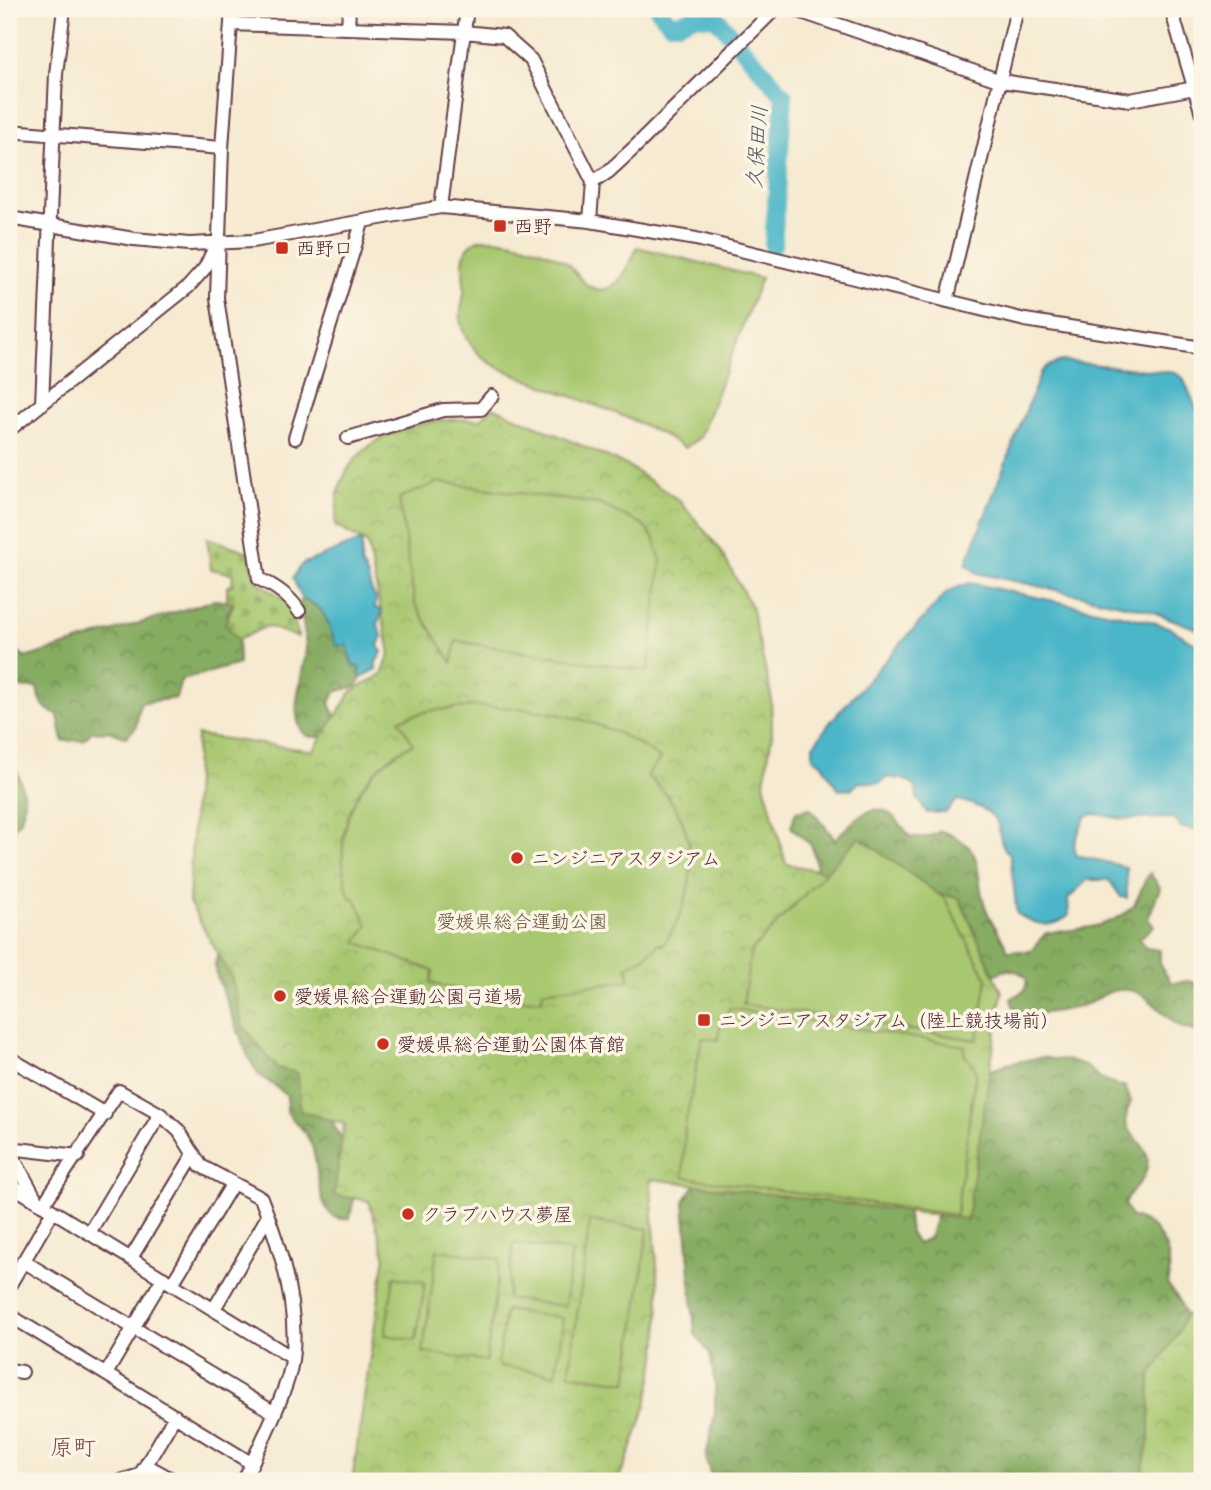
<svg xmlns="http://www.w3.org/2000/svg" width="1211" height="1490" viewBox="0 0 1211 1490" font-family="'Balsamiq Sans','Klee One',sans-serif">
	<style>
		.forest { fill: url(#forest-crowns); stroke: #686646; stroke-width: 2 }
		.cemetery { fill: url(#cemetery-stones); stroke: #79744e; stroke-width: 2 }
		.park { fill: url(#park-crowns); stroke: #79744e; stroke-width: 2 }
		.pitch { fill: #a8c870; stroke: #79744e; stroke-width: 2 }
		.water { fill: #4bb6c8; stroke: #4a6a7a; stroke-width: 2 }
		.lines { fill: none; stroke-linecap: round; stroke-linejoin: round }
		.river { stroke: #4bb6c8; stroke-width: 18 }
		.minor-casing { stroke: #643d44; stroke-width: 16 }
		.minor { stroke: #fff; stroke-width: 12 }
		.poi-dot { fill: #c8321e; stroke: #fcf5e5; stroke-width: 2.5 }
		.labels { text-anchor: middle; stroke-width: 7; stroke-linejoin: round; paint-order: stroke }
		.poi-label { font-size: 19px; fill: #4a1f2b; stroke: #fcf5e5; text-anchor: start }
		.park-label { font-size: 19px; fill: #665240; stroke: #fcf5e5 }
		.water-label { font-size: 21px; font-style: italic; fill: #4a5462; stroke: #fcf5e5 }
		.quarter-label { font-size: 23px; fill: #7d4e4c; stroke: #fcf5e5 }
	</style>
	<defs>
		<pattern id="forest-crowns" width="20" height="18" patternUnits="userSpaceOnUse" patternTransform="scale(1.75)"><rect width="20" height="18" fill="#86ac62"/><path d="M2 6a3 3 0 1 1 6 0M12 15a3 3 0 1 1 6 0" fill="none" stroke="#708b51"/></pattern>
		<pattern id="cemetery-stones" width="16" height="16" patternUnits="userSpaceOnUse" patternTransform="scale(1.75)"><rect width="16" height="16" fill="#a8c870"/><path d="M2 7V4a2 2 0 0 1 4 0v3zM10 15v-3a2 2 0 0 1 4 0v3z" fill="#92ab61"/></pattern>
		<pattern id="park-crowns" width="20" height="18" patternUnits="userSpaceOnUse" patternTransform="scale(1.75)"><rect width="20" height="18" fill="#a8c870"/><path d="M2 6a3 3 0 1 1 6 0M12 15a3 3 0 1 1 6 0" fill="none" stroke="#92ab61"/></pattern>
	</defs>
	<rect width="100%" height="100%" fill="#fcf5e5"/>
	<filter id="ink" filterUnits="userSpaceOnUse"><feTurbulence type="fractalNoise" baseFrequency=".0143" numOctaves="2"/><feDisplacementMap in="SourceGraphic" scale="14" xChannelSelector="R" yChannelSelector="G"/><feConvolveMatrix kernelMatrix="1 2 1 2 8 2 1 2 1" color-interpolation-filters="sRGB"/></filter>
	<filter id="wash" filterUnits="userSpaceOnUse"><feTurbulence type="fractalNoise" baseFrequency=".00686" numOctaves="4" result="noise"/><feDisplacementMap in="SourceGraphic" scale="28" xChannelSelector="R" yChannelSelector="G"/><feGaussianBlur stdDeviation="1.57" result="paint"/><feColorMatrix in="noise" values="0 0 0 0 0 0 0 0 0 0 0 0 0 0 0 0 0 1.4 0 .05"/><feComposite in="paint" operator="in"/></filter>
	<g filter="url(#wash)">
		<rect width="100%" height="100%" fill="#f6ead1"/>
		<path class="forest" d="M302,599C324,606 331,624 343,643L347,645L352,664L360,668L359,675L362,677L357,686L335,692L330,703L336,719L326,738L307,736C284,717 306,671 306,646C305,632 302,616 299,602Z
			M215,600L234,602L226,615L238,640L239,664L181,680L176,698L140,703L136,727L126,737L107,731L91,732L84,740L63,741L58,715C44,710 40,702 37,688L14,687L9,693V651H18L25,658Z
			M9,769H16C24,789 30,811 14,828L9,829Z
			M810,808L835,839C867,808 880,793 910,837H928L941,831C989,848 972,868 985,906C990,922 1002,935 1008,951H1031L1046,933C1073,930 1118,928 1135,903C1141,893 1142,883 1150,873L1160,888L1148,919L1154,926L1139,939L1146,948L1160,950V966L1172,983L1189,981L1202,985V1028L1197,1031C1164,1030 1155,987 1120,990C1108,990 1102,997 1091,1002C1081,1007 1027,1019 1018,1013C1013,1010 1013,1004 1011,999L1025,990L1027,978C1013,965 1002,970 987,979L774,926L817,869L812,846L791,827L796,811Z
			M219,950L306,1061L323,1105L353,1160L347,1191L354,1198L350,1218C315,1227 320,1168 312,1146C307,1131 296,1125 287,1112V1095L258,1074L247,1054L217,977L215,964Z
			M1042,1057C1055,1061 1065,1059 1076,1062C1095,1067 1099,1086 1125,1086L1131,1102C1112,1137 1153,1137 1147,1167C1144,1183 1130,1190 1124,1204L1131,1217C1161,1224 1175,1255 1167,1284L1180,1301L1185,1315L1180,1330L1150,1377V1433L1141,1481H779L776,1476L762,1469L725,1478L710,1473L706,1458L715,1413V1384L710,1354L695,1334L684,1201L699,1179L907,1208L910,1233L917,1244L929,1238L983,1074L1007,1064Z"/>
		<path class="cemetery" d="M207,538L249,552L255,580L290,603L298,637L267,626L238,640L225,623L234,603L227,602V586L232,585L233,574L211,569Z"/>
		<path class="park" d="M493,407L626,465L680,501L719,548L751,606L771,694L772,734L764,783L786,864L959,898L1002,992L967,1219L651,1179C652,1237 665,1298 656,1357C650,1399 635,1443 618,1481H352L385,1255L369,1201L334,1195L344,1124L300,1111L298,1073L277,1068L243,1026L232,979L189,902L197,735L313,751L352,691L382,675L390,653L367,543L335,526C337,513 336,496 341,483C361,431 430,416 480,420Z
			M1185,1315L1202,1317V1481H1141L1150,1433V1377L1178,1333Z"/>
		<path class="pitch" d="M481,239C509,238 539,247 564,261C573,266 577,277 586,284C613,304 630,266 637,247L761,278L700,437L685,448C641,419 587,403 539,384C522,377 501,371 486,360C476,352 467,341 463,330C456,314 466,300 464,283C462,266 460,246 481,239Z
			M439,482L599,504L642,524L655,540L661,562L648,671L456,641L452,663L415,604L399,498Z
			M474,706C537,707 609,717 660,759L647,776C702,819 702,891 663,945L660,943L646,956L627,967L630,980L543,991L542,1000L494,999L431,983L433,971L356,942L368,925L354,897L350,898C329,835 354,773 413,744L399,720L428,711Z
			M859,837L945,899L987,979L977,1040L743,1004L751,951Z
			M729,1008L965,1046L964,1054L976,1070L956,1215L683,1177L685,1126L702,1038L718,1040L722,1015H728Z
			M590,1221L648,1229L627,1382L569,1374Z
			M514,1243L572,1251L565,1306L507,1299Z
			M437,1250L500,1259L486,1361L423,1353Z
			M394,1277L425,1282L416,1340L385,1335Z
			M505,1310L563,1318L556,1374L498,1366Z"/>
		<path class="water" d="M1062,361L1175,373L1183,378L1198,412L1202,415V620L1197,629L1148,610L977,573L966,564L1041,372L1047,366Z
			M360,541L362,543L361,564C370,574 367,587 376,598L375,608L382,610L378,625L382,636L378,646L382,652L375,664L377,669L362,677L359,676L360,668L352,664L347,645L337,646L335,642C325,619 327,607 302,599L293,578L302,564Z
			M970,583L1153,622L1170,628L1202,648V831L1180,827L1175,818L1124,819L1094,814L1085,817L1074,844L1076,855L1126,867L1127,898L1121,897L1109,880H1087L1068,899L1069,915C1053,930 1035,925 1017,914L1010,855C1000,846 1001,838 998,825C994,811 971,803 957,800L946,812L927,813L917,798L916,787L905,780L888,777L880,783L859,782L852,789L839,790L821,763L813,758V746L832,720L948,591Z"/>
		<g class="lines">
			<path class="river" d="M658,9L670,23H678L695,16L716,18L784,96L773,245"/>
		</g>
	</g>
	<g filter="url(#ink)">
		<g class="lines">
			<defs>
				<path id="minor" d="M232,9L222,148L217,298L259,579C275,586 289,595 299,611
					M793,9L1001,81L1130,100L1195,88
					M1171,9L1202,114
					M231,24L464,32L504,36L531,60L593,182L590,221
					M348,28L349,9
					M9,131L222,148
					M593,182L608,172L634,148L775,9
					M441,207L467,9
					M9,218L134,239L189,244L253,241L441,207L590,221L696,239L1025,320L1202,348
					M947,301L1017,9
					M42,404L56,74L64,9
					M9,430L188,287L205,268L215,247
					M295,438L362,223
					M348,438L443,410L481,409L492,396
					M9,1058L105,1114
					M9,1148L78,1156
					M9,1150L36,1199
					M9,1184L291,1357
					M43,1205L119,1091L160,1114L179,1131L201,1166L261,1198C281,1248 302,1317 290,1371C282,1403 257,1450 244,1481
					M89,1233L160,1114
					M131,1258L194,1154
					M23,1261L273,1412
					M172,1284L233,1183
					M9,1286L53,1211
					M214,1309L268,1216
					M9,1315L251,1463
					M9,1370L22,1372
					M106,1374L163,1278
					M146,1465L175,1481
					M121,1481L140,1475L175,1416"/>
			</defs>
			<use href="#minor" class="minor-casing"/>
			<use href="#minor" class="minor"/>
		</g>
	</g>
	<g class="poi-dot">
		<rect x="493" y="219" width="14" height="14" rx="3.5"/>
		<rect x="275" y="241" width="14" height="14" rx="3.5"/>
		<circle cx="517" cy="858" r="7"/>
		<circle cx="280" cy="996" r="7"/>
		<rect x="697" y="1013" width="14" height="14" rx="3.5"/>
		<circle cx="383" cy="1044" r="7"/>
		<circle cx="408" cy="1214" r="7"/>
	</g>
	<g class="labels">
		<g class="poi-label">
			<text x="514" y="233">西野</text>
			<text x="296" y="255">西野口</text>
			<text x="531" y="865">ニンジニアスタジアム</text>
			<text x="294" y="1003">愛媛県総合運動公園弓道場</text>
			<text x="718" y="1027">ニンジニアスタジアム（陸上競技場前）</text>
			<text x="397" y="1051">愛媛県総合運動公園体育館</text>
			<text x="422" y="1221">クラブハウス夢屋</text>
		</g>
		<g class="park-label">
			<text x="522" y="928">愛媛県総合運動公園</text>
		</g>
		<g class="water-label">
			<text transform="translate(757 147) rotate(-86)" y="7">久保田川</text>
		</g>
		<g class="quarter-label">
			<text x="73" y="1455">原町</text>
		</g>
	</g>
	<rect width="1211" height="1490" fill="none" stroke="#fcf5e5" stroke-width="35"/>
</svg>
